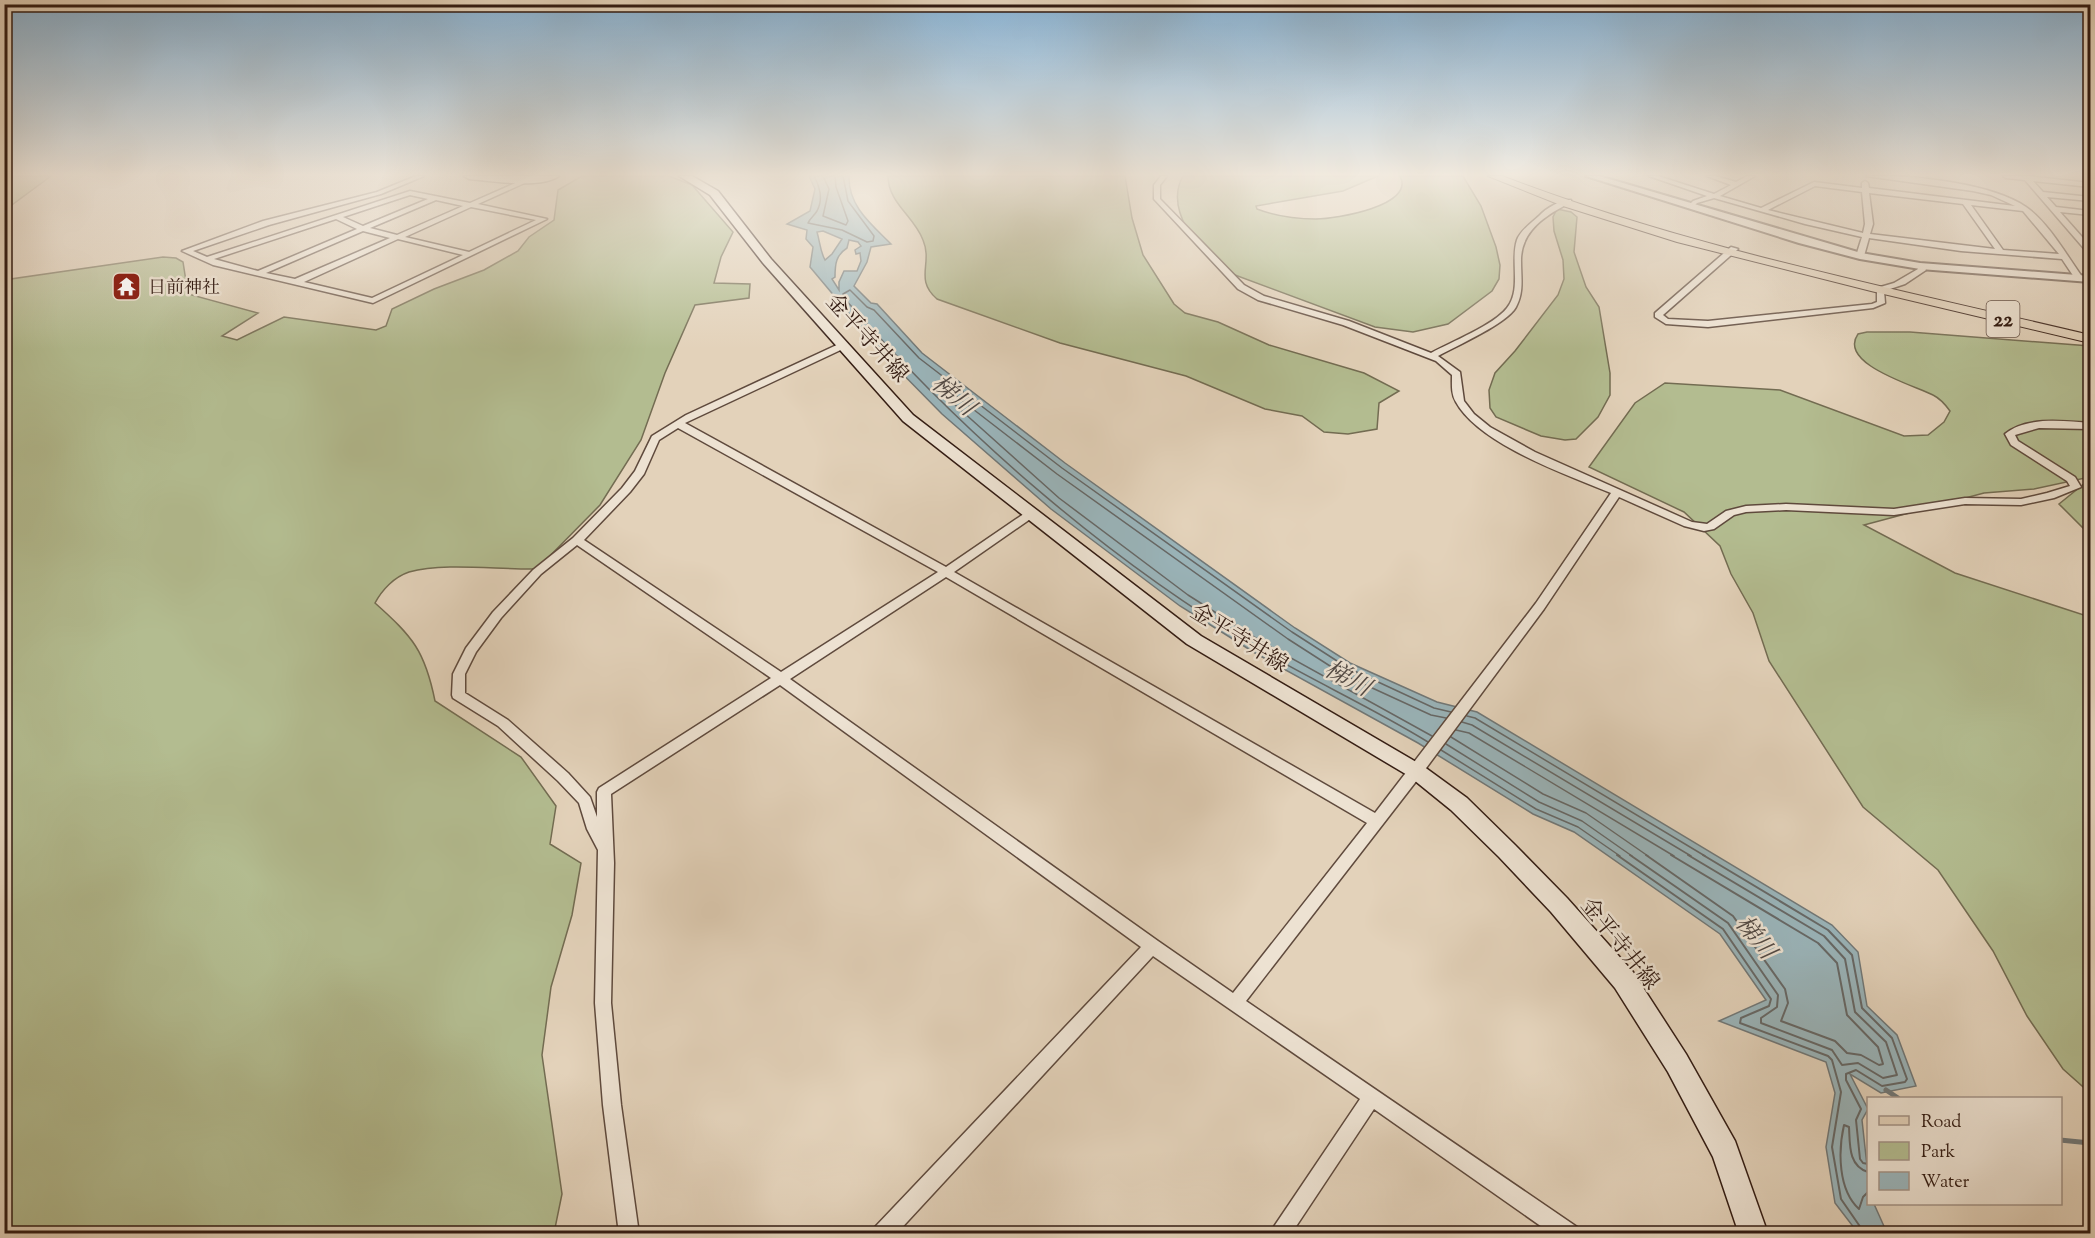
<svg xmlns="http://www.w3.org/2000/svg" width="2095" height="1238" viewBox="0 0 2095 1238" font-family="'Sorts Mill Goudy','Noto Serif JP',serif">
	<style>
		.green { fill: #b3bc90; stroke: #736c52; stroke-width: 1.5 }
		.water { fill: #9ab5bb; stroke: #717878; stroke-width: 1.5; fill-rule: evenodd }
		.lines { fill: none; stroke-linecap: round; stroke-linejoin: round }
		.shore-far1 { stroke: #666867; stroke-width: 1.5 }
		.shore { stroke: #666867; stroke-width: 2 }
		.stream { stroke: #717878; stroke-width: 5 }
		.minor-casing { stroke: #5f4a3d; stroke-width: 3 }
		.tertiary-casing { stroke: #5f4a3d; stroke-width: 4 }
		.secondary-casing { stroke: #331c13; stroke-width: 3 }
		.primary-casing { stroke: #331c13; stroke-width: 2 }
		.minor { fill: #ede2d2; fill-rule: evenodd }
		.tertiary { fill: #ede2d2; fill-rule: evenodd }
		.secondary { fill: #ede2d2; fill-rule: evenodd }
		.primary { fill: #e3d2ba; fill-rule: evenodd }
		.labels { text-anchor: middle; stroke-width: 5; stroke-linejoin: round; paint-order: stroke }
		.far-poi-label { font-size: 18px; fill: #331c13; stroke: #ede2d2; text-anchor: start }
		.shield { fill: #ede2d2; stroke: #6b574c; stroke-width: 1.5 }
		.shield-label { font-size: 21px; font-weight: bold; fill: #331c13 }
		.street-label { font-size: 22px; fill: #331c13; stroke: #ede2d2 }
		.water-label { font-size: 24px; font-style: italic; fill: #524a45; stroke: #ede2d2 }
	</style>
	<rect width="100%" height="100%" fill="#e3d2ba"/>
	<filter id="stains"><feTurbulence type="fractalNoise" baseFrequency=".00333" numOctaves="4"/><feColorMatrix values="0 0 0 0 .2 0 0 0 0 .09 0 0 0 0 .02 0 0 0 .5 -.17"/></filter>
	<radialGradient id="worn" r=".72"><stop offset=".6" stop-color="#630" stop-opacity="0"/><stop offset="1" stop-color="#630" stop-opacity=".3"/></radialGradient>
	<path class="green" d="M5,176H51L5,210Z
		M582,176H669L692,185L733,232L721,257L714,283L750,284L749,298L695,305L665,373L641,440L600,505L537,569C498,570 445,562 409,572C394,577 382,590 375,603C413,637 425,651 435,701L521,757L556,806L550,844L581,863L572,915L551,987L542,1055L562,1194L554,1233H5L4,280L163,257L176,258L183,262L188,294L258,313L222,336L237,340L284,317L376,330L386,326L392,309L434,289L484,270L518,251L529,237L554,220L558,190Z
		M888,176H1125L1132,218L1143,255L1174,304L1185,313L1218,322L1269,345L1364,373L1399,391L1379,403L1377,429L1348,434L1324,432L1302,416L1265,409L1186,376L1060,343L937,299C914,279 933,264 923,240C914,216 888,203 888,176Z
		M1183,176H1378L1343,191L1256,206L1257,209C1275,216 1297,219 1316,219C1335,219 1416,206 1400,176H1463L1481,206L1496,247L1500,265L1499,279L1492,291L1448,324L1413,332L1375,327L1227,272C1199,254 1164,209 1183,176Z
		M1557,209L1571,212L1577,217L1574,252L1586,287L1599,307L1610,373V395L1598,417L1576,439L1565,440L1541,436L1496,417L1490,408L1489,390L1495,373L1515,351L1558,295L1564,279L1563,260L1554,231L1553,217Z
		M1867,332H1910L2090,346V477L2034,489L1984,493L1864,525L1955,573L2090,617V1093L2063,1069L2027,1016L1993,951L1938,870L1863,807L1769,661L1753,613L1731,574L1720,546L1684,512L1589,467L1635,403L1665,383L1780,390L1904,436L1928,435L1944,422L1950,411C1945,404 1941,399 1933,395C1916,386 1837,364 1858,334Z
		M2090,482V530L2084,529L2059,504L2085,483Z"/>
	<path class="water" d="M809,176H849C848,206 871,224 891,244L871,247L867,262L854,286L871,303L877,304L922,353L1065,463L1295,628L1350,663L1437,702L1477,712L1832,925L1858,952L1867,1006L1897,1035L1916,1086L1881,1093L1850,1074L1868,1109L1862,1120L1868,1175V1204H1874L1887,1233H1858L1835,1203L1826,1147L1835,1093L1826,1062L1719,1021L1766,1000L1720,934L1574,832L1533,814L1418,743L1255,653L1180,606L1051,509L942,414L882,353L810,267L813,247L806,239L807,230L787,224L810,211L815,189ZM823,231L842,239L832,254L825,260C820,251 820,242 817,232ZM849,240L858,242L861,246L855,250L856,254L860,253L861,261L857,271H844L839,282V290L832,279L835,277C835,264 836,255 847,248Z"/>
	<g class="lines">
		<path class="shore-far1" d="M814,176C820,187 823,200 817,211C814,216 810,218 808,223L842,230L867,242L873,241L874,236L848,201L843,176
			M823,176L829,189L823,216L846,225L848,221L836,187L835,176
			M1467,716L1475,718L1705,856
			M1462,722L1472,725L1691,856
			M1456,730L1469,733L1674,856
			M1432,736L1262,642L1188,595L1059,498L934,386V383L938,382L1057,474L1288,639L1344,675L1431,715L1446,718
			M1451,737L1543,794L1586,813L1648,856
			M1428,742C1373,708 1313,681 1257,648C1104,557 961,432 844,298L843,294L850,290L867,307L874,310L919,358L1062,468L1292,632L1348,668L1434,708L1451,712
			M1446,744L1539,802L1582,821L1632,856
			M1441,750L1536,809L1578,827L1620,856"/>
		<path class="shore" d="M1617,855L1723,929L1771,999L1769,1006L1741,1018L1740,1023L1828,1056L1832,1060L1841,1092L1832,1147L1841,1199L1861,1228L1862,1234
			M1630,855L1728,923L1778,995L1777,1007L1761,1018V1023L1832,1050L1842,1065L1858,1063L1883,1078L1897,1075L1886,1042L1855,1012L1845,959L1824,936L1688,855
			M1646,855L1733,916L1785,989L1788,1003L1781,1021L1835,1041L1847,1053L1861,1055L1879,1065L1883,1064L1878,1047L1847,1015L1837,963L1818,943L1671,855
			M1703,855L1828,930L1852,955L1862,1008L1892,1038L1907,1079L1905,1082L1882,1086L1856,1070L1846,1074V1080L1861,1109L1856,1120L1860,1159L1863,1163L1868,1164
			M1868,1172C1848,1166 1850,1144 1849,1127L1844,1125C1838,1151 1838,1190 1859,1209L1863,1197L1868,1192"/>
		<path class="stream" d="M1886,1090L1898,1098
			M2060,1140L2090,1143"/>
		<defs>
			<path id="minor" d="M416,176H424L381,194L269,225L193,251L207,257L410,191L470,203L527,178L530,180L529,181L478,204L547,219L373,303L213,265L182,251L263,221L377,192ZM410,195L428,199L363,226L343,217ZM436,200L463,206L397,235L370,228ZM471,207L536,220L469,252L405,237ZM336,219L357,229L258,271L214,259ZM363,231L390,238L295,279L266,273ZM398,239L463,255L372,298L304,282Z
				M1161,176H1167L1160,185V199L1244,285L1264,296L1349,321L1431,353C1451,342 1494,325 1507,308C1522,289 1510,261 1517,240C1520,231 1532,222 1539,216C1546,208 1562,199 1571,200V202C1547,215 1520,230 1521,262C1521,278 1524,292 1516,307C1508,323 1456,346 1438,356L1460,372L1464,401L1474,414L1490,427L1535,452L1692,522L1707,524L1726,511L1746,506L1786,504L1894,509L1965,498L2021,499L2047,493L2070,486L2067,481L2011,445L2005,434C2026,416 2065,421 2090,423V429L2039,428L2015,435L2018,441L2075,477L2081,487L2054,498L2021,505L1965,504L1894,515L1786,510L1746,512L1734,515L1714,529L1704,531L1684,526L1619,497L1544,609L1421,775L1246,1001L1577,1227L1580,1234H1552L1374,1109L1291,1234H1269L1360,1099L1153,956L896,1234H872L875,1227L1141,947L780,685L611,794L614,863L611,1003L621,1105L639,1234H619L603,1105L595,1003L598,850L587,829L579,803L558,781L498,726L453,698L452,695L453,674L466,648L493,612L533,570L573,538L622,488L635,471L652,436L686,415L841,343H847V347L685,423L946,567L1028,511H1036L1037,513L1036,515L954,572L1375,813L1536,603L1611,493C1567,475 1479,444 1456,402C1451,394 1452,384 1452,375L1436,361L1343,325L1258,300L1238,289L1154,199V185ZM678,428L938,572L781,672L584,540L630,492L644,474L659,440ZM577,545L771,678L599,788L597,792V817L590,797L568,773L508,720L465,693V674L476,652L501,618L541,574ZM946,577L1367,823L1233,993L1158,941L790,679Z
				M1649,176H1658L1714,194L1731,185L1707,176H1716L1736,182L1747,176H1755L1720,196L1761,208L1814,182L1862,188V183L1865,181L1868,183L1869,188L2015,206L1991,195L1973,191L1866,176C1907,174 1992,183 2026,207C2048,222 2067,256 2083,278L2076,280L2062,259L1961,251L1869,238L1864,256L1860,258L1856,256L1862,237L1805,224L1714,198L1697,203L1692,208H1688L1687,207L1693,201L1707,196ZM1815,186L1862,192L1865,224L1863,233L1768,210ZM1869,193L1963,204L1995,249L1870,234L1873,224ZM1971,205L2023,211L2059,254L2003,250Z
				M2003,176H2028L2090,183V187L2033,181L2043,192L2090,197V201L2047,197L2056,207L2090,211V215L2060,212L2090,246V252H2087L2025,180L2006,178Z
				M1731,247L1738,249L1663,315L1668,319L1708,321L1872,304L1877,302V288L1894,283L1918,269L1917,264H1923L1926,270L1905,284L1884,291L1885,303L1873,308L1708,327L1666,324L1655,317V313Z"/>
			<path id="tertiary" d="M1586,176H1599L1861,253L1920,263L2090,276V282L1920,269L1860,259L1799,243Z"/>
			<path id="secondary" d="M464,176H559C541,189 492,181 469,179Z
				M679,176H692L718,191L771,259L913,415L1201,636L1423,766L1467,798L1515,845L1567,898L1633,972L1686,1054L1735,1141L1768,1234H1739L1713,1157L1668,1072L1615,988L1551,912L1499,857L1451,810L1409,776L1187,644L903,421L763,263L710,195Z"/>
			<path id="primary" d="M1488,176H1502C1692,249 1893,288 2090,335V343L1871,291L1677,242L1563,206Z"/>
		</defs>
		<use href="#minor" class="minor-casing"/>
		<use href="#tertiary" class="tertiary-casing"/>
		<use href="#secondary" class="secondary-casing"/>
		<use href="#primary" class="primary-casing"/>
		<use href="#minor" class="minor"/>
		<use href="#tertiary" class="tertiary"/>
		<use href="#secondary" class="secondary"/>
		<use href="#primary" class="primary"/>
	</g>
	<linearGradient id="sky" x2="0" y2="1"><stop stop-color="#89b4d6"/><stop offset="0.5" stop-color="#f2ebe0"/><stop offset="1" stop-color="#f2ebe0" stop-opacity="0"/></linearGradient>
	<rect width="2095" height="349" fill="url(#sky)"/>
	<defs>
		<symbol id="temple-square" viewBox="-11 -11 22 22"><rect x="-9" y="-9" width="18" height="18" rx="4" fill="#8f2418" stroke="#ede2d2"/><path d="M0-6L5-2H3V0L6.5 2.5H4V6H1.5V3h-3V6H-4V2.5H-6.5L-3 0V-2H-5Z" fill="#fff"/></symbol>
	</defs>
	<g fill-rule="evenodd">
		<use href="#temple-square" x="110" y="270" width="33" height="33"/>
	</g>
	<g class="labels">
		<g class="far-poi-label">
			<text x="148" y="293">日前神社</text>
		</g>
		<rect class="shield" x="1986.5" y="301" width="33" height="36" rx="4.5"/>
		<g class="shield-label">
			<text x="2003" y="326">22</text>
		</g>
		<g class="street-label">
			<text transform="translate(868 337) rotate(48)" y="8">金平寺井線</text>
			<text transform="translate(1240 637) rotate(32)" y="8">金平寺井線</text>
			<text transform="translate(1621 943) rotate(51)" y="8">金平寺井線</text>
		</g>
		<g class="water-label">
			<text transform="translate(954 395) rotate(40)" y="8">梯川</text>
			<text transform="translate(1348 678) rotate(28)" y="8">梯川</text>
			<text transform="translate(1756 937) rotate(51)" y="8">梯川</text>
		</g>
	</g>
	<rect width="2095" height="1238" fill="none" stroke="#e3d2ba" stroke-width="24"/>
	<rect x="6" y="6" width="2083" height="1226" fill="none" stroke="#331c13" stroke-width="3"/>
	<rect x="12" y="12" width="2071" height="1214" fill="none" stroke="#331c13" stroke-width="1.5"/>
	<rect x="1867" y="1097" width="195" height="108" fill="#ede2d2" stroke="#a39386" stroke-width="1.5"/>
	<rect x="1879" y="1116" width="30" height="9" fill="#e3d2ba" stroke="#a39386" stroke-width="1.5"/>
	<text x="1921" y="1127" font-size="18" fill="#331c13">Road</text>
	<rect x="1879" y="1142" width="30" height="18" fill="#b3bc90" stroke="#a39386" stroke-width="1.5"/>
	<text x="1921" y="1157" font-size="18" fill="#331c13">Park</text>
	<rect x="1879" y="1172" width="30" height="18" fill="#9ab5bb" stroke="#a39386" stroke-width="1.5"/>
	<text x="1921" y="1187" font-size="18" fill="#331c13">Water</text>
	<rect width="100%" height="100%" filter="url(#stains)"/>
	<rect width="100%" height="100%" fill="url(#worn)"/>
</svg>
